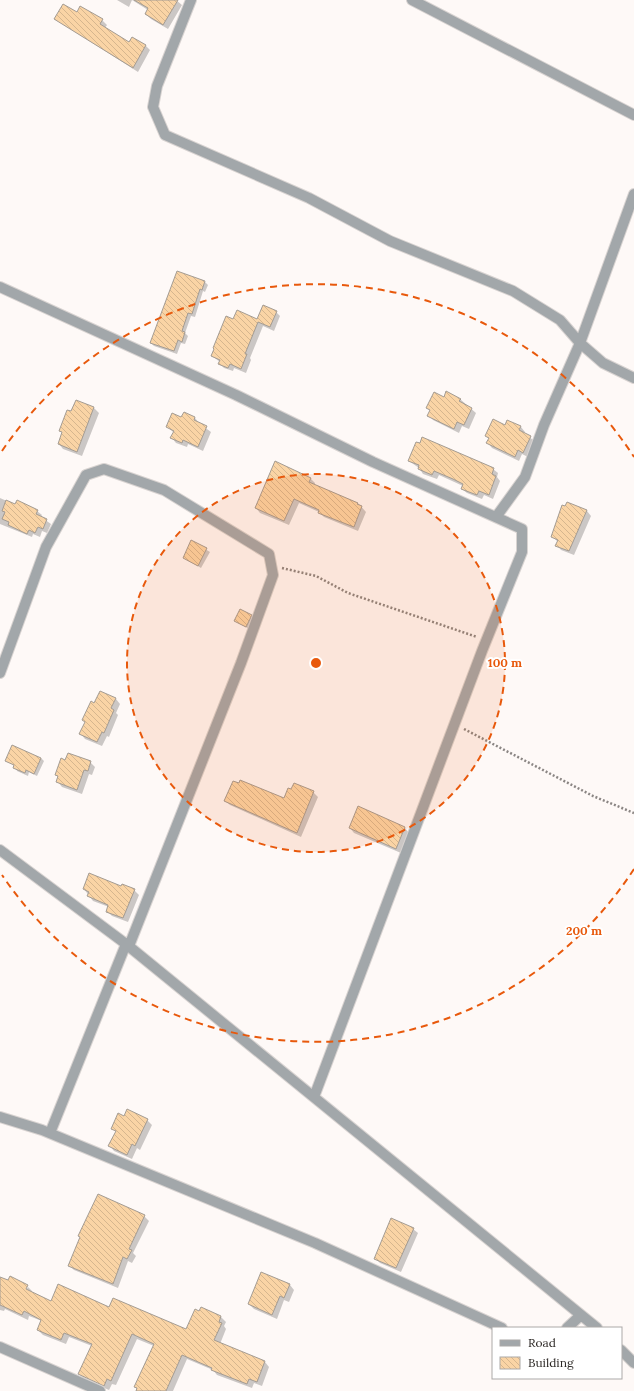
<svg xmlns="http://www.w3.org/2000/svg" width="634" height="1391" viewBox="0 0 634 1391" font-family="Lora,serif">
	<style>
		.shadow { fill: #0003 }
		.building { fill: url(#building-back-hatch); stroke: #a49c93 }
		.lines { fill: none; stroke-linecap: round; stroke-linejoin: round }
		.minor-casing { stroke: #d8d3d1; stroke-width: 12 }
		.path { stroke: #8b8684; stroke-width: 2.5; stroke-dasharray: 2 2; stroke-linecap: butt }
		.minor { stroke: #a2a7aa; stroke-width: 10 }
		.ring { fill: none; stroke: #e8590c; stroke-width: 2; stroke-dasharray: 7 5 }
		.centre { fill: #e8590c; stroke: #fff; stroke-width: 2 }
		.ring-label { font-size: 12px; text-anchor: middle; font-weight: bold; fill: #e8590c; stroke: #fff; stroke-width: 4; stroke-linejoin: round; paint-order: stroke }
	</style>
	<defs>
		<pattern id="building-back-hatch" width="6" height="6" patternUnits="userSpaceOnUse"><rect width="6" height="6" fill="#fad4a5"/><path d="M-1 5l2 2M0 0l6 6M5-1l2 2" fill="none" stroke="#d6b68e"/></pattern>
	</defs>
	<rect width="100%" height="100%" fill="#fef9f7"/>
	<path class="shadow" d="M117,0H176L182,5L168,29L151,19L146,14L148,10L132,0L129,7Z
		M81,7L102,20L107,25L105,28L130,43L145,45L150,50L138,72L55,19L77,13Z
		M205,282L208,285L205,292L203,291L195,317L191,316L185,333L188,336L185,344L181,343L177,354L154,346L151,343Z
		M276,312L280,316L274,331L263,326L250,358L251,360L246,373L234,368L233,371L224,368L220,364V362L212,356L234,320H257Z
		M444,398L460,399L476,413L469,429L462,426L459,433L433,420L429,415L431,411L427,408Z
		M76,401L94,408L99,413L82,456L63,449L59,444L63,433L60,431Z
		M195,418L199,423L211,432L203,451L188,444L187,447L176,443L172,438L174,433L168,427Z
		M508,421L521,427L525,432L524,434L535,441L528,457L522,454L519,461L492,448L488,443L489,439L486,436L505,426Z
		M409,461L493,469L498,473L497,477L500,481L493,499L484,495L482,499L467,493L462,489L463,486L439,475L437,479L423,474L419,468Z
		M311,479L315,483V485L358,503L366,512L358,531L324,517L319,512L299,503L289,525L260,513L256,508Z
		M0,498L16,505L37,511L42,515L41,517L51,524L47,533L42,531L40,537L33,534L32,537L0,524Z
		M568,503L587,511L591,516L574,555L561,550L557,545L558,542L553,537Z
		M192,541L210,552L201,568L184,558Z
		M251,615L254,618L249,629L235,621Z
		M100,692L116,699L120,704L116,713L118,715L109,737L107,736L102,746L85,739L81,734Z
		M41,758L44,761L37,776L29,772L28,776L17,771L15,766L6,761Z
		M90,762L95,767L92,775L89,774L82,794L62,787L58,782L59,778L56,775Z
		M313,792L318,797L301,837L230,805L225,801L284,799Z
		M358,808L405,828L409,833L401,853L354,833L350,828Z
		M122,888L134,890L139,895L128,922L112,916L107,911L109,907L93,901L84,889Z
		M124,1118L147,1120L152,1125L140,1150L137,1148L132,1159L114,1151L110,1146L116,1132L112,1128Z
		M144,1216L149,1221L133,1253L136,1256L132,1263L128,1261L118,1288L74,1270L69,1265Z
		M413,1229L418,1233L401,1272L380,1263L375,1258Z
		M262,1273L290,1285L294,1290L289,1302L284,1300L277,1319L254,1309L249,1304Z
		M0,1281L27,1286L24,1294L28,1287L32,1291L31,1293L51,1303L109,1308L186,1330L202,1308L221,1317L226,1322L224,1326L226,1329L220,1344L265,1362L269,1367L262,1386L254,1383L252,1388L217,1375L213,1370L187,1359L173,1391H137L136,1387L154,1346L137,1339L116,1385L112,1384L109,1390L84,1379L79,1374L92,1346L69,1337L66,1344L43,1335L38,1330L42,1321L29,1316L28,1320L5,1309L4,1311L0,1310Z"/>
	<path class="building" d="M134,0H178L163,25L145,14L148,8Z
		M63,4L77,12L80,6L103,19L100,24L129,42L132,37L146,45L133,68L54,19Z
		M177,271L205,281L202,290L200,289L192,314L188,313L182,331L185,332L182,342L178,340L174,351L150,343Z
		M263,305L277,311L270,327L258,322L245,354H247L241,369L230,364L228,368L218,364L220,360L211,356L214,349L213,348L226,316L233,319L237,310L257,319Z
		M446,391L461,399L459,401L472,408L464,425L457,422L454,429L427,416L430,410L426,408L434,392L444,397Z
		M76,400L94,407L77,452L58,444L62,432L59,431L67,410L71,411Z
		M184,412L195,417L194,420L207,426L198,447L183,440L182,443L170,438L174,431L166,427L172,413L181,417Z
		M493,419L505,425L507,420L521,426L519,430L531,436L523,453L518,450L515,457L486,443L489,438L485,436Z
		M422,437L494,468L492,474L496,476L489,495L479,491L477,495L461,489L463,484L453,479L434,471L432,475L418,469L419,465L408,461L416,442L420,443Z
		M275,461L311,478L309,482L358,503L357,504L362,506L354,527L318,513L319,510L294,499L284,521L255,508Z
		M6,500L15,504L17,500L38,510L36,514L47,519L43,529L38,527L35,533L29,530L27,534L8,525L9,522L2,519L5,512L2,511Z
		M567,502L587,510L569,551L555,546L558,540L551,537L562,505L565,506Z
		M191,540L207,548L198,566L183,558Z
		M240,609L252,615L246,627L234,621Z
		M100,691L116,698L111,708L114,710L104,733L102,732L97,742L79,734L85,722L82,720L91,701L94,703Z
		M12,745L41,758L34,774L26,770L25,773L13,768L14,765L5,761Z
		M68,753L91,761L88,771L84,770L77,790L56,782L58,776L55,775L61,758L65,760Z
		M240,780L284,798L288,788L291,789L294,783L314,791L297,833L224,801L233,781L239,783Z
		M358,806L405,827L396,849L349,828Z
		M89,873L121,886L122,884L135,889L123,918L106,912L108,905L87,896L89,892L83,889Z
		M127,1109L148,1119L135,1146L132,1144L127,1155L108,1146L116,1131L111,1129L118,1113L124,1116Z
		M98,1194L145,1215L129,1249L132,1250L127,1259L123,1257L113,1284L68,1266L80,1237L78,1236Z
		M391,1218L414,1228L396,1268L374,1259Z
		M261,1272L290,1284L284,1298L280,1296L272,1315L248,1304Z
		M10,1276L28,1285L26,1289L51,1301L58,1284L109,1307L113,1298L186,1329L195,1309L199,1311L201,1307L221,1316L219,1322L222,1323L214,1340L265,1361L257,1382L249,1379L247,1384L211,1370L212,1368L182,1355L166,1391H136L137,1388L134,1387L154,1344L132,1334L111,1381L107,1379L104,1386L78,1374L92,1344L64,1333L61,1340L37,1330L41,1320L24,1311L22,1315L0,1305V1277L8,1280Z"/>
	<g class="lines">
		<defs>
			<path id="minor" d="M191,0L157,86L153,107L165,135L309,198L390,241L513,291L560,320L580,343L634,194
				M412,0L634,115
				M0,287L236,395L373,462L522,529V552L482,651L314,1097
				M496,517L525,477L544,425L580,343L603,363L634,378
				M0,673L46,547L86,475L104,469L164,490L269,554L273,575L241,663L129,946
				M0,850L126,944L597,1328
				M0,1117L42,1130L315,1243L502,1328
				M50,1133L126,944
				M567,1328L581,1315
				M0,1347L100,1391
				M621,1350L634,1363"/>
		</defs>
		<use href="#minor" class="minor-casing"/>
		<path class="path" d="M282,568L316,576L348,593L477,637
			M464,729L593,796L634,813"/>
		<use href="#minor" class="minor"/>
	</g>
	<circle cx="316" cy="663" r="189" fill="#e8590c" fill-opacity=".12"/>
	<g class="ring">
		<circle cx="316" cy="663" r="189"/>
		<path d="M634 869A379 379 0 0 1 2 875M2 451A379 379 0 0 1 634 457"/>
	</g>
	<circle cx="316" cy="663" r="6" class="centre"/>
	<g class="ring-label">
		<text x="505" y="667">100 m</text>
		<text x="584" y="935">200 m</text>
	</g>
	<rect x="492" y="1327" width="130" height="52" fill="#ffffff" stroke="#aba9a8"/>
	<rect x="500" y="1340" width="20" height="6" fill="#a2a7aa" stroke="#aba9a8"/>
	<text x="528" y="1347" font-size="12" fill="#2c2825">Road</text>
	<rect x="500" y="1357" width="20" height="12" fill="url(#building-back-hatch)" stroke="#aba9a8"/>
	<text x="528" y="1367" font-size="12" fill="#2c2825">Building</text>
</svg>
